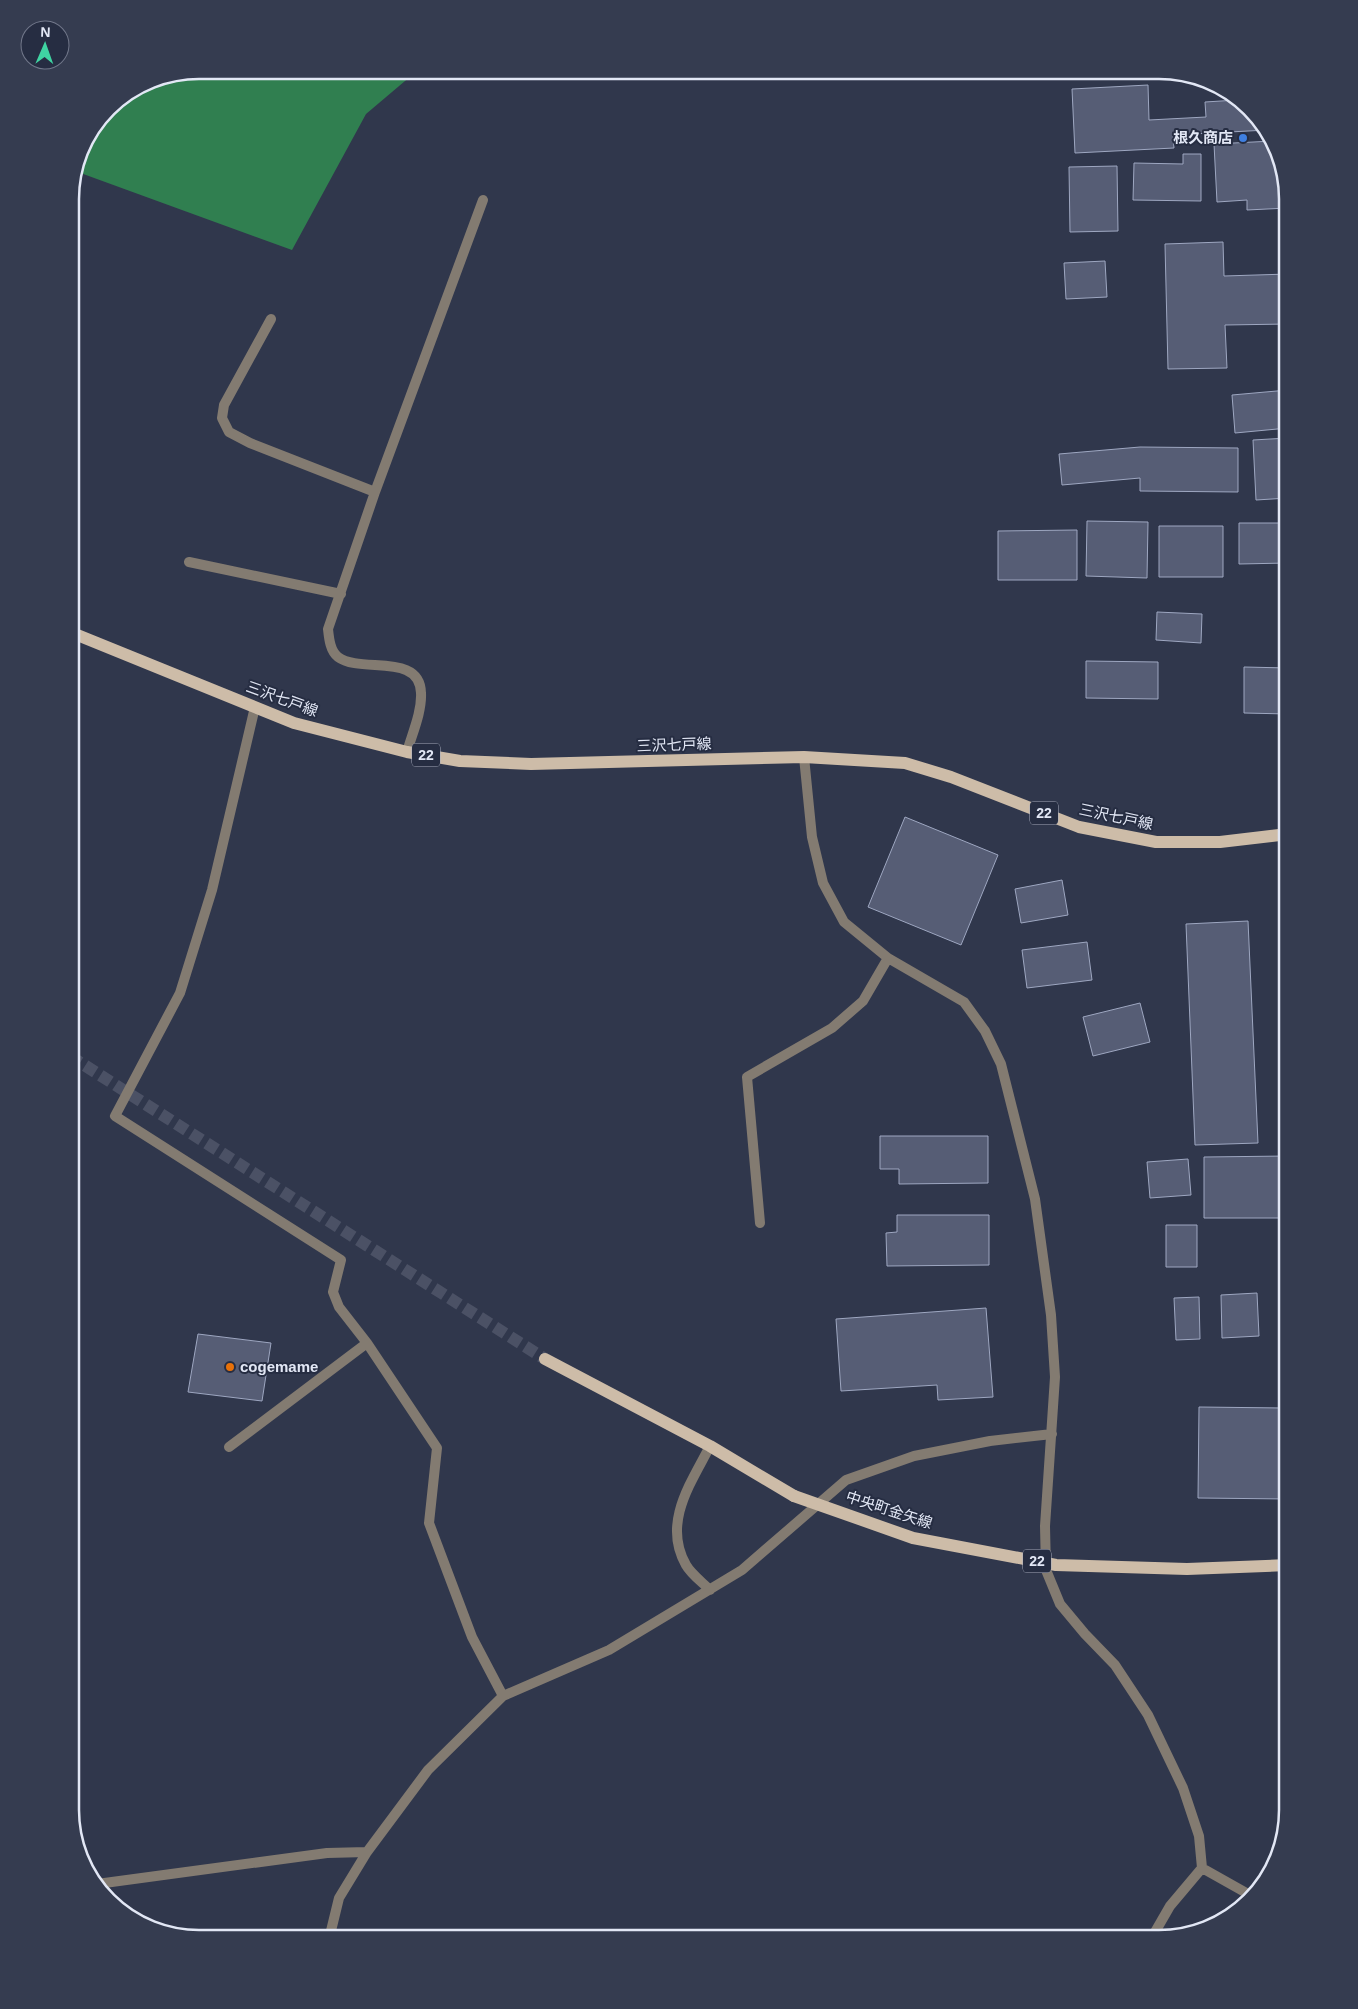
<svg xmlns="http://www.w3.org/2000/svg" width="1358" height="2009" viewBox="0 0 1358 2009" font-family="Helvetica,'Noto Sans JP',sans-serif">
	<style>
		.forest { fill: #307f50 }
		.building { fill: #565d75; stroke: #9ea7c1 }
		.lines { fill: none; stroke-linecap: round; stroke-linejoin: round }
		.primary-tunnel { stroke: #4b5165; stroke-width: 12; stroke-dasharray: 12 6; stroke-linecap: butt }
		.street { stroke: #837b71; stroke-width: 10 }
		.primary { stroke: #cdbca8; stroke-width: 12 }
		.primary-bridge { stroke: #cdbca8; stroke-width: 12 }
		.shop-dot { fill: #3f7fe0; stroke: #262d42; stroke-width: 2 }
		.food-dot { fill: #e8710a; stroke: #262d42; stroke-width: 2 }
		.labels { text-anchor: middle; stroke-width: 4; stroke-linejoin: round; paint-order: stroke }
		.shield { fill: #262d42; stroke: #aaafbf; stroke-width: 1 }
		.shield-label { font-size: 14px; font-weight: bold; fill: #e2e7f5 }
		.poi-label { font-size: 15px; font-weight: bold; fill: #e2e7f5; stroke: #262d42; text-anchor: end }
		.street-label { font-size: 15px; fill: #e2e7f5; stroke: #262d42 }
		.rim { fill: none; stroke: #e2e7f5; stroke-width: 2.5 }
	</style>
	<rect width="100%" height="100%" fill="#30374c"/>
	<path class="forest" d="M199,70H418L366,114L292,250L75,171L80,149L108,108L150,80Z"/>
	<path class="building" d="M1061,70H1134L1062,79Z
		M1148,85L1149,120L1206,117L1205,102L1237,100L1267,130L1173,135L1174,148L1075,153L1072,89Z
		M1273,141L1288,199V208L1247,210V200L1217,202L1214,144Z
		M1183,154H1201V201L1133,200L1134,163L1183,164Z
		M1117,166L1118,231L1070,232L1069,167Z
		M1223,242L1224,276L1288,274V324L1225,325L1227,368L1168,369L1165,244Z
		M1105,261L1107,297L1066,299L1064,263Z
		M1288,390V428L1235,433L1232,395Z
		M1288,438V498L1256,500L1253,440Z
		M1140,447L1238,448V492L1140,491V478L1062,485L1059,454Z
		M1087,521L1148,522L1147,578L1086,576Z
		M1239,523H1288V563L1239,564Z
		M1159,526H1223V577H1159Z
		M1077,530V580H998V531Z
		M1157,612L1202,614L1201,643L1156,640Z
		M1086,661L1158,662V699L1086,698Z
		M1244,667L1288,668V714L1244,713Z
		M905,817L998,855L961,945L868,907Z
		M1062,880L1068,915L1021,923L1015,889Z
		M1248,921L1258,1143L1195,1145L1186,924Z
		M1087,942L1092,980L1027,988L1022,950Z
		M1140,1003L1150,1042L1093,1056L1083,1017Z
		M880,1136H988V1183L899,1184V1169H880Z
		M1288,1156V1218H1204V1157Z
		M1188,1159L1191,1195L1150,1198L1147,1162Z
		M897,1215H989V1265L887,1266L886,1233L897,1232Z
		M1166,1225H1197V1267H1166Z
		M1284,1289H1288V1315H1283Z
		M1257,1293L1259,1336L1222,1338L1221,1295Z
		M1199,1297L1200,1339L1176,1340L1174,1298Z
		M986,1308L993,1397L938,1400L937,1385L841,1391L836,1319Z
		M198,1334L271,1343L262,1401L188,1392Z
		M1283,1363H1288V1499L1198,1498L1199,1407L1283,1408Z"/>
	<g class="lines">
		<path class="primary-tunnel" d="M70,1056L545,1359"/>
		<path class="street" d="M271,319L224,405L222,418L229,432L250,443L375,492
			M189,562L341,594
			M255,707L212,890L180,993L115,1116L341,1260L333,1292L339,1307L367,1343L437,1448L429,1523L472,1637L503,1696
			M407,752C412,734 422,712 421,693C420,652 361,674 338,657C330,651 329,638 328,629L375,492L483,200
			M804,757L812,837L823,883L844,922L888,958L964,1002L985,1031L1001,1064L1035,1199L1051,1315L1055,1377L1045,1526L1046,1570L1060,1604L1085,1634L1115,1665L1148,1715L1183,1788L1199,1836L1202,1868L1170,1906L1151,1939
			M760,1223L747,1077L832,1028L863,1001L888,958
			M229,1447L367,1343
			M710,1590C702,1582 691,1574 686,1565C662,1523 691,1483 710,1446
			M1202,1868L1250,1895
			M97,1884L327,1853L367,1852
			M329,1939L339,1898L367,1852L428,1770L503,1696L609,1650L742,1570L846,1480L914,1456L990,1441L1052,1434"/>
		<path class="primary" d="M70,632L294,723L407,752L460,761L531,764L804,757L905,763L951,777L1079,827L1156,842H1220L1288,834
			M545,1359L710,1446L794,1496"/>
		<path class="primary-bridge" d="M794,1496L913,1538L1056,1565L1187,1569L1288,1565"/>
	</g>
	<circle class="shop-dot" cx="1243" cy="138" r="5"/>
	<circle class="food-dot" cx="230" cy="1367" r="5"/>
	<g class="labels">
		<g class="shield">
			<rect x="412" y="743.5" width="28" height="23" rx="4"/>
			<rect x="1030" y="801.5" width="28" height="23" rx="4"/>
			<rect x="1023" y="1549.5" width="28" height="23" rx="4"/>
		</g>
		<g class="shield-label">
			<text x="426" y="760">22</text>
			<text x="1044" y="818">22</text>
			<text x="1037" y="1566">22</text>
		</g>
		<g class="poi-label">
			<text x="1233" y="143">根久商店</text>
			<text x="240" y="1372" text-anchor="start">cogemame</text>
		</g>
		<g class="street-label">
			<text transform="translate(282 699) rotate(20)" y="5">三沢七戸線</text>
			<text transform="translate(674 745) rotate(-2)" y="5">三沢七戸線</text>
			<text transform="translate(1116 817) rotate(12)" y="5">三沢七戸線</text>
			<text transform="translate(889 1510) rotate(18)" y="5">中央町金矢線</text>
		</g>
	</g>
	<path d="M0 0H1358V2009H0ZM199 79H1159A120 120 0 0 1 1279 199V1810A120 120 0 0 1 1159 1930H199A120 120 0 0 1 79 1810V199A120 120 0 0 1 199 79Z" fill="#353c50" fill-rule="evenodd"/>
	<path class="rim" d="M199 79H1159A120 120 0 0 1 1279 199V1810A120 120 0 0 1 1159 1930H199A120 120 0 0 1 79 1810V199A120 120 0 0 1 199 79Z"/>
	<g transform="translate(45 45) rotate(2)"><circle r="24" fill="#262d42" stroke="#71778a"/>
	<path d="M0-4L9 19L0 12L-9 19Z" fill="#3fd4a2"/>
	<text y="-8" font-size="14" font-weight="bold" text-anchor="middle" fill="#e2e7f5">N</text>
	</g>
</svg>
